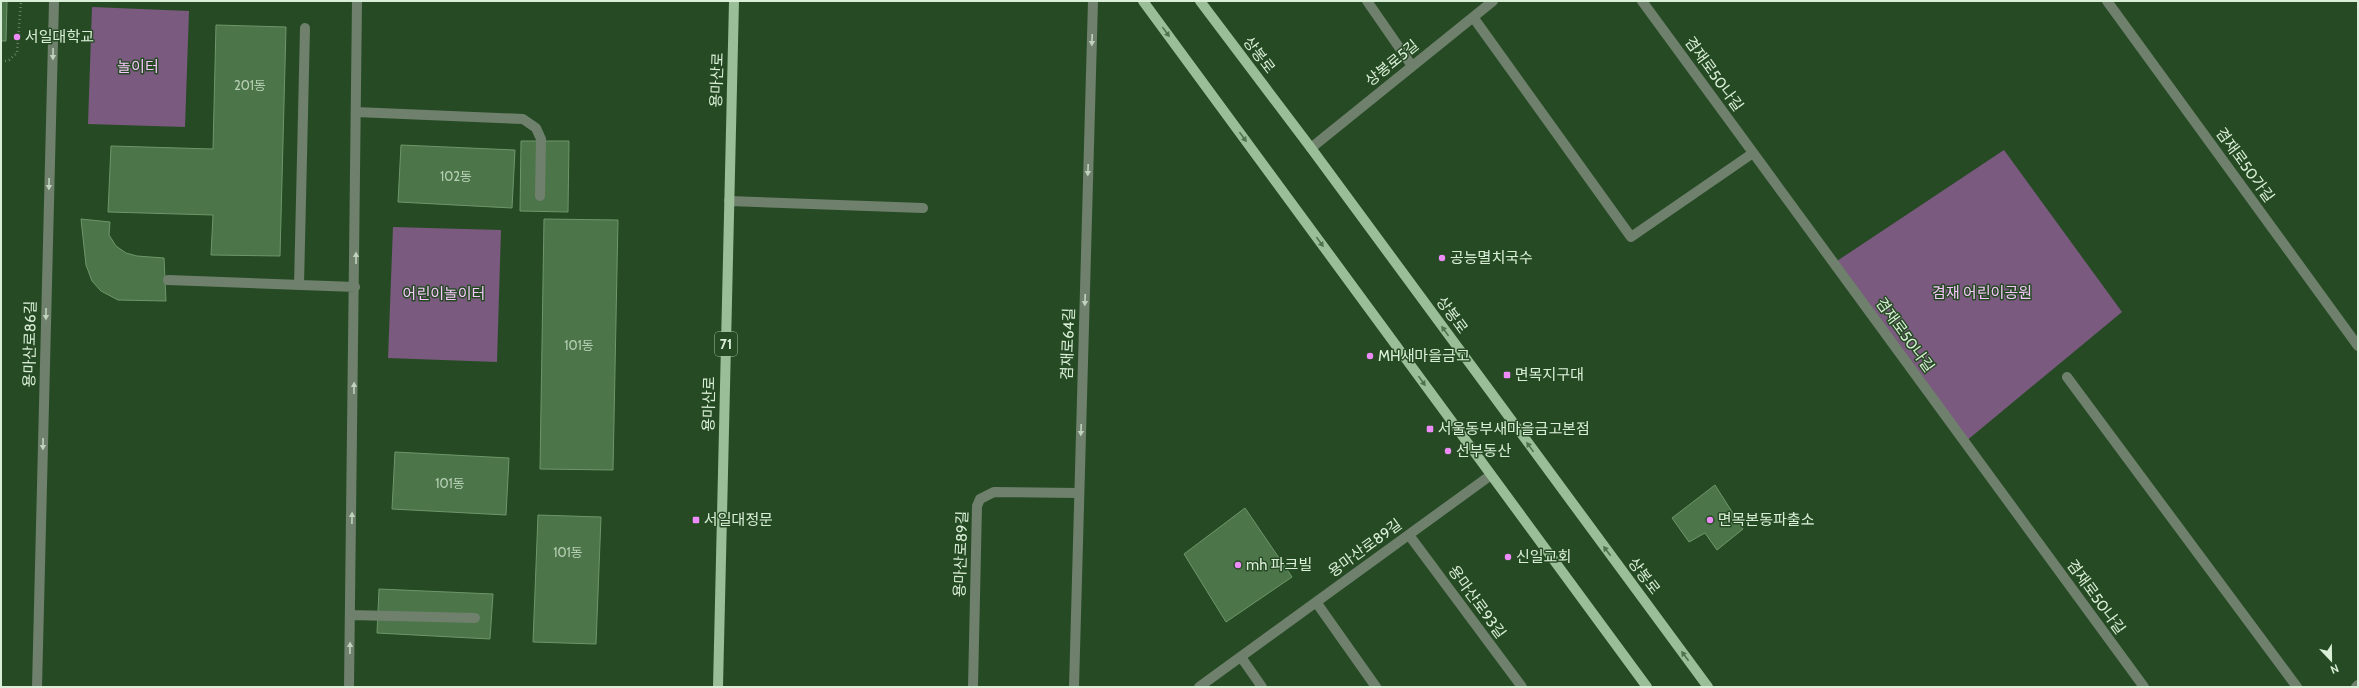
<svg xmlns="http://www.w3.org/2000/svg" width="2359" height="688" viewBox="0 0 2359 688" font-family="Cabin,'Noto Sans KR',sans-serif">
	<style>
		.green { fill: #7a5a7e }
		.building { fill: #4c7549; stroke: #6e966b }
		.lines { fill: none; stroke-linecap: round; stroke-linejoin: round }
		.path { stroke: #638361; stroke-width: 2.5; stroke-dasharray: 1 3; stroke-linecap: butt }
		.minor { stroke: #6f806d; stroke-width: 10 }
		.major { stroke: #9abe97; stroke-width: 10 }
		.oneway { fill: #4f734c }
		.oneway2 { fill: #bfd3bc }
		.poi-dot { fill: #ed8cf9; stroke: #264b24; stroke-width: 1.5 }
		.labels { text-anchor: middle; stroke-width: 3; stroke-linejoin: round; paint-order: stroke }
		.number-label { font-size: 13px; fill: #b6d0b4 }
		.shield { fill: #264b24; stroke: #a4bea1; stroke-width: 1 }
		.shield-label { font-size: 14px; font-weight: bold; fill: #daefd7 }
		.poi-label { font-size: 15px; fill: #daefd7; stroke: #264b24; text-anchor: start }
		.street-label { font-size: 15px; fill: #daefd7; stroke: #264b24 }
		.park-label { font-size: 15px; fill: #f6c6fc; stroke: #264b24 }
	</style>
	<rect width="100%" height="100%" fill="#264b24"/>
	<path class="green" d="M92,7L189,11L185,127L88,124Z
		M2004,150L2122,312L1965,442L1834,263Z
		M393,227L501,230L497,362L388,358Z"/>
	<path class="building" d="M1,1H7L6,41H1Z
		M216,25L286,27L280,256L211,255L213,215L108,212L111,146L213,149Z
		M521,141H569L568,212L520,211Z
		M401,145L515,150L512,208L398,202Z
		M81,219L110,222L109,235L116,246L126,253L137,256L164,258L166,301L118,300L101,291L92,281L86,265Z
		M544,219L618,220L613,470L540,469Z
		M395,452L509,458L506,515L392,509Z
		M1715,485L1743,529L1717,550L1705,533L1689,542L1672,518Z
		M1245,508L1292,577L1226,622L1184,554Z
		M538,515L601,517L596,644L533,642Z
		M379,589L493,594L490,639L377,633Z"/>
	<g class="lines">
		<path class="path" d="M1,62L9,60L17,53L21,1"/>
		<path class="minor" d="M1367,1L1412,66
			M1642,1L2144,687
			M2107,1L2358,346
			M1473,17L1631,237L1753,153
			M356,112L523,119L536,128L541,139L540,196
			M1311,148L1493,1
			M729,201L923,208
			M168,280L355,287
			M299,285L305,28
			M2067,377L2297,687
			M1409,535L1522,687
			M1316,602L1376,687
			M350,615L475,618
			M1241,657L1262,687
			M37,687L54,1
			M349,687L357,1
			M973,687L977,506L980,499L994,492L1079,493
			M1074,687L1093,1
			M1199,687L1491,475
			M2356,687L2358,685"/>
		<path class="major" d="M1143,1L1647,687
			M1200,1L1311,148L1708,687
			M718,687L734,1"/>
	</g>
	<defs><path id="oneway-solid" d="M-6-.8H1V-3.2L6.5 0L1 3.2V.8H-6Z"/></defs>
	<g class="oneway">
		<use href="#oneway-solid" transform="translate(1166 32) rotate(54)"/>
		<use href="#oneway-solid" transform="translate(1243 137) rotate(54)"/>
		<use href="#oneway-solid" transform="translate(1320 242) rotate(54)"/>
		<use href="#oneway-solid" transform="translate(1445 331) rotate(-126)"/>
		<use href="#oneway-solid" transform="translate(1422 381) rotate(54)"/>
		<use href="#oneway-solid" transform="translate(1530 447) rotate(-126)"/>
		<use href="#oneway-solid" transform="translate(1607 551) rotate(-127)"/>
		<use href="#oneway-solid" transform="translate(1685 656) rotate(-127)"/>
	</g>
	<g class="oneway2">
		<use href="#oneway-solid" transform="translate(1092 40) rotate(92)"/>
		<use href="#oneway-solid" transform="translate(53 54) rotate(91)"/>
		<use href="#oneway-solid" transform="translate(1088 170) rotate(92)"/>
		<use href="#oneway-solid" transform="translate(49 184) rotate(91)"/>
		<use href="#oneway-solid" transform="translate(356 258) rotate(-90)"/>
		<use href="#oneway-solid" transform="translate(1085 300) rotate(92)"/>
		<use href="#oneway-solid" transform="translate(46 314) rotate(91)"/>
		<use href="#oneway-solid" transform="translate(354 388) rotate(-89)"/>
		<use href="#oneway-solid" transform="translate(1081 430) rotate(92)"/>
		<use href="#oneway-solid" transform="translate(43 444) rotate(91)"/>
		<use href="#oneway-solid" transform="translate(352 518) rotate(-89)"/>
		<use href="#oneway-solid" transform="translate(350 648) rotate(-89)"/>
	</g>
	<g class="poi-dot">
		<circle cx="17" cy="37" r="4"/>
		<circle cx="1442" cy="258" r="4"/>
		<circle cx="1370" cy="356" r="4"/>
		<rect x="1503" y="371" width="8" height="8" rx="2"/>
		<rect x="1426" y="425" width="8" height="8" rx="2"/>
		<circle cx="1448" cy="451" r="4"/>
		<rect x="692" y="516" width="8" height="8" rx="2"/>
		<circle cx="1710" cy="520" r="4"/>
		<circle cx="1508" cy="557" r="4"/>
		<circle cx="1238" cy="565" r="4"/>
	</g>
	<g class="labels">
		<g class="number-label">
			<text x="250" y="90">201동</text>
			<text x="456" y="181">102동</text>
			<text x="579" y="350">101동</text>
			<text x="450" y="488">101동</text>
			<text x="568" y="557">101동</text>
		</g>
		<rect class="shield" x="715" y="332" width="22" height="24" rx="3"/>
		<g class="shield-label">
			<text x="726" y="349">71</text>
		</g>
		<g class="poi-label">
			<text x="25" y="42">서일대학교</text>
			<text x="1450" y="263">공능멸치국수</text>
			<text x="1378" y="361">MH새마을금고</text>
			<text x="1515" y="380">면목지구대</text>
			<text x="1438" y="434">서울동부새마을금고본점</text>
			<text x="1456" y="456">선부동산</text>
			<text x="704" y="525">서일대정문</text>
			<text x="1718" y="525">면목본동파출소</text>
			<text x="1516" y="562">신일교회</text>
			<text x="1246" y="570">mh 파크빌</text>
		</g>
		<g class="street-label">
			<text transform="translate(1259 55) rotate(53)" y="5">상봉로</text>
			<text transform="translate(1392 63) rotate(-39)" y="5">상봉로5길</text>
			<text transform="translate(1714 74) rotate(54)" y="5">겸재로50나길</text>
			<text transform="translate(717 80) rotate(-88)" y="5">용마산로</text>
			<text transform="translate(2245 165) rotate(54)" y="5">겸재로50가길</text>
			<text transform="translate(1452 315) rotate(54)" y="5">상봉로</text>
			<text transform="translate(1905 335) rotate(54)" y="5">겸재로50나길</text>
			<text transform="translate(30 344) rotate(-89)" y="5">용마산로86길</text>
			<text transform="translate(1068 344) rotate(-88)" y="5">겸재로64길</text>
			<text transform="translate(709 404) rotate(-89)" y="5">용마산로</text>
			<text transform="translate(1365 548) rotate(-36)" y="5">용마산로89길</text>
			<text transform="translate(961 554) rotate(-88)" y="5">용마산로89길</text>
			<text transform="translate(1644 576) rotate(53)" y="5">상봉로</text>
			<text transform="translate(2096 597) rotate(54)" y="5">겸재로50나길</text>
			<text transform="translate(1477 602) rotate(54)" y="5">용마산로93길</text>
		</g>
		<g class="park-label">
			<text x="138" y="72">놀이터</text>
			<text x="1982" y="298">겸재 어린이공원</text>
			<text x="444" y="299">어린이놀이터</text>
		</g>
	</g>
	<rect width="2359" height="688" fill="none" stroke="#daefd7" stroke-width="4"/>
	<g transform="translate(2331 660) rotate(158)" stroke="#264b24" stroke-width="3" paint-order="stroke">
	<path d="M0-3L7 15L0 10L-7 15Z" fill="#daefd7"/>
	<text y="-6" font-size="11" font-weight="bold" text-anchor="middle" fill="#daefd7">N</text>
	</g>
</svg>
